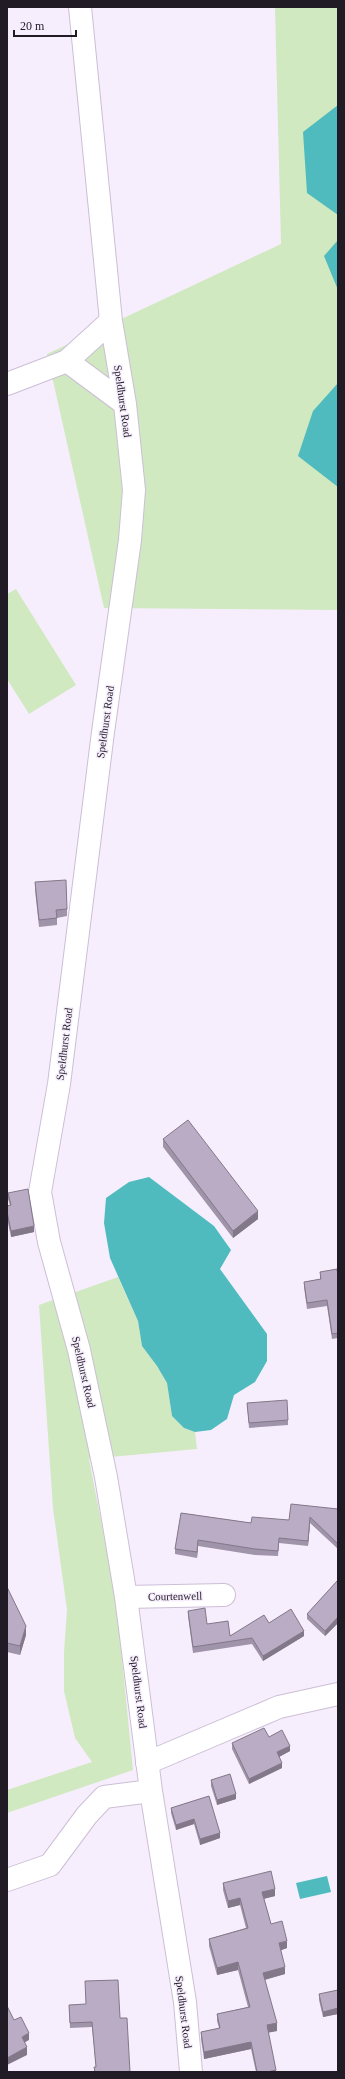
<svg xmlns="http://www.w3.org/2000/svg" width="345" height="2079" viewBox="0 0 345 2079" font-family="'Times New Roman',serif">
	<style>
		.green { fill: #d0e9c1 }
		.water { fill: #4fbbbf }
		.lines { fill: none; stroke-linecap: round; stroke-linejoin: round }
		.minor-casing { stroke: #ccbfd6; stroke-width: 24 }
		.minor { stroke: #fff; stroke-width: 22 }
		.wall { fill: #9f94a9 }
		.shaded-wall { fill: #827889 }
		.building { fill: #b9acc4; stroke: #827889 }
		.labels { text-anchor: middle; stroke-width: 3; stroke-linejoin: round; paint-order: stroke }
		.street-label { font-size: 11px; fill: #201b24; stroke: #f7eefd }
	</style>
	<rect width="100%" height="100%" fill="#f7eefd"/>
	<path class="green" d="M275,7H338V610L104,608L47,354L281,244Z
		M16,589L76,685L29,714L7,679V594Z
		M118,1277L138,1321L142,1346L157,1366L167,1383L172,1416L184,1428L195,1432L197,1449L89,1459L116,1598L133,1770L7,1813V1790L92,1762L75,1738L64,1691V1652L67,1610L53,1508L39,1305Z"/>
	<path class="water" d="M338,105V215L307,193L303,132Z
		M338,240V290L324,256Z
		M338,383V487L298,456L313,411Z
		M149,1177L214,1226L231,1250L220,1269L267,1334V1361L255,1382L234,1395L227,1419L211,1430L195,1432L184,1428L172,1416L167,1383L157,1366L142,1346L138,1321L110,1258L104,1223L106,1198L129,1182Z
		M327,1876L331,1892L300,1899L296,1883Z"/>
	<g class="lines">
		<defs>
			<path id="minor" d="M80,7L111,321L125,404L134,490L130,540L103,732L59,1084L40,1192L49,1242L79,1350L106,1477L126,1597L151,1791L185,2002L191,2072
				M67,361L125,404
				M7,384L67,361L111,321
				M126,1597L224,1595
				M147,1763L279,1707L338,1694
				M7,1880L50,1865L87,1815L104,1797L151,1791"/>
		</defs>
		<use href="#minor" class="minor-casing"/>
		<use href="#minor" class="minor"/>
	</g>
	<path class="wall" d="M35,882L67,909V916L57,918V925L39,927L35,890Z
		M163,1139L258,1219L233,1238L163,1147Z
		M8,1193L34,1232L11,1237L7,1218V1206L10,1205L8,1199Z
		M320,1272L338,1277V1338L332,1339L327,1306L307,1309L304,1287V1282L320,1279Z
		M247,1403L288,1420V1425L249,1428Z
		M338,1509V1549L310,1523L308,1546L279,1543L278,1556L255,1555L198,1546L197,1558L175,1554V1549L181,1513L251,1523L289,1520Z
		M338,1580V1623L325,1636L307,1619V1614Z
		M7,1587L26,1635L20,1655L7,1652Z
		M188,1611L207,1624L230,1636L269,1623L304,1636L263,1661L252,1644L193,1653L188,1616Z
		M269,1737L290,1751L279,1757L282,1768L249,1784L232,1749V1743Z
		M211,1780L236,1799L217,1805L211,1786Z
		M209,1796L220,1838L200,1845L194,1824L176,1830L171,1813V1808Z
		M223,1883L275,1896L264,1899L271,1924L287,1948L281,1950L285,1974L265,1980L277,2031L268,2032L276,2072H256L251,2049L204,2059L201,2039V2032L219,2028L217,2021V2014L248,2007L238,1970L217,1975L209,1946V1939L246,1928L240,1905L228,1908L223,1890Z
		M338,1990V2014L323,2017L319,2000V1994Z
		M69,2005L120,2018L130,2072H94V2067H96L92,2027L70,2028Z"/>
	<path class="shaded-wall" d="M258,1211V1219L233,1238V1231Z
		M34,1226V1232L11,1237V1231Z
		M310,1517V1523L308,1546V1541Z
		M198,1540V1546L197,1558V1552Z
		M338,1617V1623L325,1636V1631Z
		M26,1626V1635L20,1655V1646Z
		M304,1631V1636L263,1661V1656Z
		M290,1746V1751L277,1758V1752Z
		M282,1763V1768L249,1784V1779Z
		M236,1794V1799L217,1805V1800Z
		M194,1819V1824L176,1830V1825Z
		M220,1833V1838L200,1845V1839Z
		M275,1889V1896L262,1899V1892Z
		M240,1898V1905L228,1908V1901Z
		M287,1941V1948L279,1951V1943Z
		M238,1962V1970L217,1975V1968Z
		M285,1967V1974L263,1980V1973Z
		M338,2008V2014L323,2017V2012Z
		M277,2023V2031L267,2033V2025Z
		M29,2033V2040L22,2044V2037Z
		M251,2042V2049L204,2059V2052Z
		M27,2047V2055L7,2065V2058Z
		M276,2070V2072H267Z"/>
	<path class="building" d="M66,880L67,909L56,910L57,918L39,920L35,882Z
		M188,1120L258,1211L233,1231L163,1139Z
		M28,1189L34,1226L11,1231L7,1212V1206L11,1205L8,1193Z
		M337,1269L338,1277V1333L332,1334L327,1300L307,1303L304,1282L321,1279L320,1272Z
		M287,1400L288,1420L249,1423L247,1403Z
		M291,1504L338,1509V1544L310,1517L308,1541L279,1538L278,1551L255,1549L198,1540L197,1552L175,1549L181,1513L251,1523L252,1517L289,1520Z
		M338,1580V1617L325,1631L307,1614Z
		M7,1587L26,1626L20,1646L7,1643Z
		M205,1608L207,1624L228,1621L230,1636L264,1615L269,1623L291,1609L304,1631L263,1656L252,1638L193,1647L188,1611Z
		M264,1728L269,1737L282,1730L290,1746L277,1752L282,1763L249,1779L232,1743Z
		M230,1774L236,1794L217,1800L211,1780Z
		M209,1796L220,1833L200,1839L194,1819L176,1825L171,1808Z
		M271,1871L275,1889L262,1892L271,1924L282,1921L287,1941L279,1943L285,1967L263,1973L277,2023L267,2025L276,2070L267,2072H257L251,2042L204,2052L201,2032L220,2028L217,2014L250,2007L238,1962L217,1968L209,1939L248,1928L240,1898L228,1901L223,1883Z
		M118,1980L120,2018H127L130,2072H95L94,2067H96L92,2022L70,2023L69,2005L86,2004L85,1981Z
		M338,1990V2008L323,2012L319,1994Z
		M7,2006L14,2020L21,2017L29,2033L22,2037L27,2047L7,2058Z"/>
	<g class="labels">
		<g class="street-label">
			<text transform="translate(123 401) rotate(82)" y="4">Speldhurst Road</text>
			<text transform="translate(105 722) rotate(-82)" y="4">Speldhurst Road</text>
			<text transform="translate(64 1044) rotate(-83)" y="4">Speldhurst Road</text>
			<text transform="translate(84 1372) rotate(77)" y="4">Speldhurst Road</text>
			<text transform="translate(175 1596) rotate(-1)" y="4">Courtenwell</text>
			<text transform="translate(139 1692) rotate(83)" y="4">Speldhurst Road</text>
			<text transform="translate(184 2012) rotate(83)" y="4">Speldhurst Road</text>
		</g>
	</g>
	<rect width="345" height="2079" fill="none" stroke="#201b24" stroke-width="16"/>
	<path d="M14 30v6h62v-6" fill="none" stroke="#201b24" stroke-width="2"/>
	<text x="20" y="30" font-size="12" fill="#201b24" stroke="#f7eefd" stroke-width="3" paint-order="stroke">20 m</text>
</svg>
